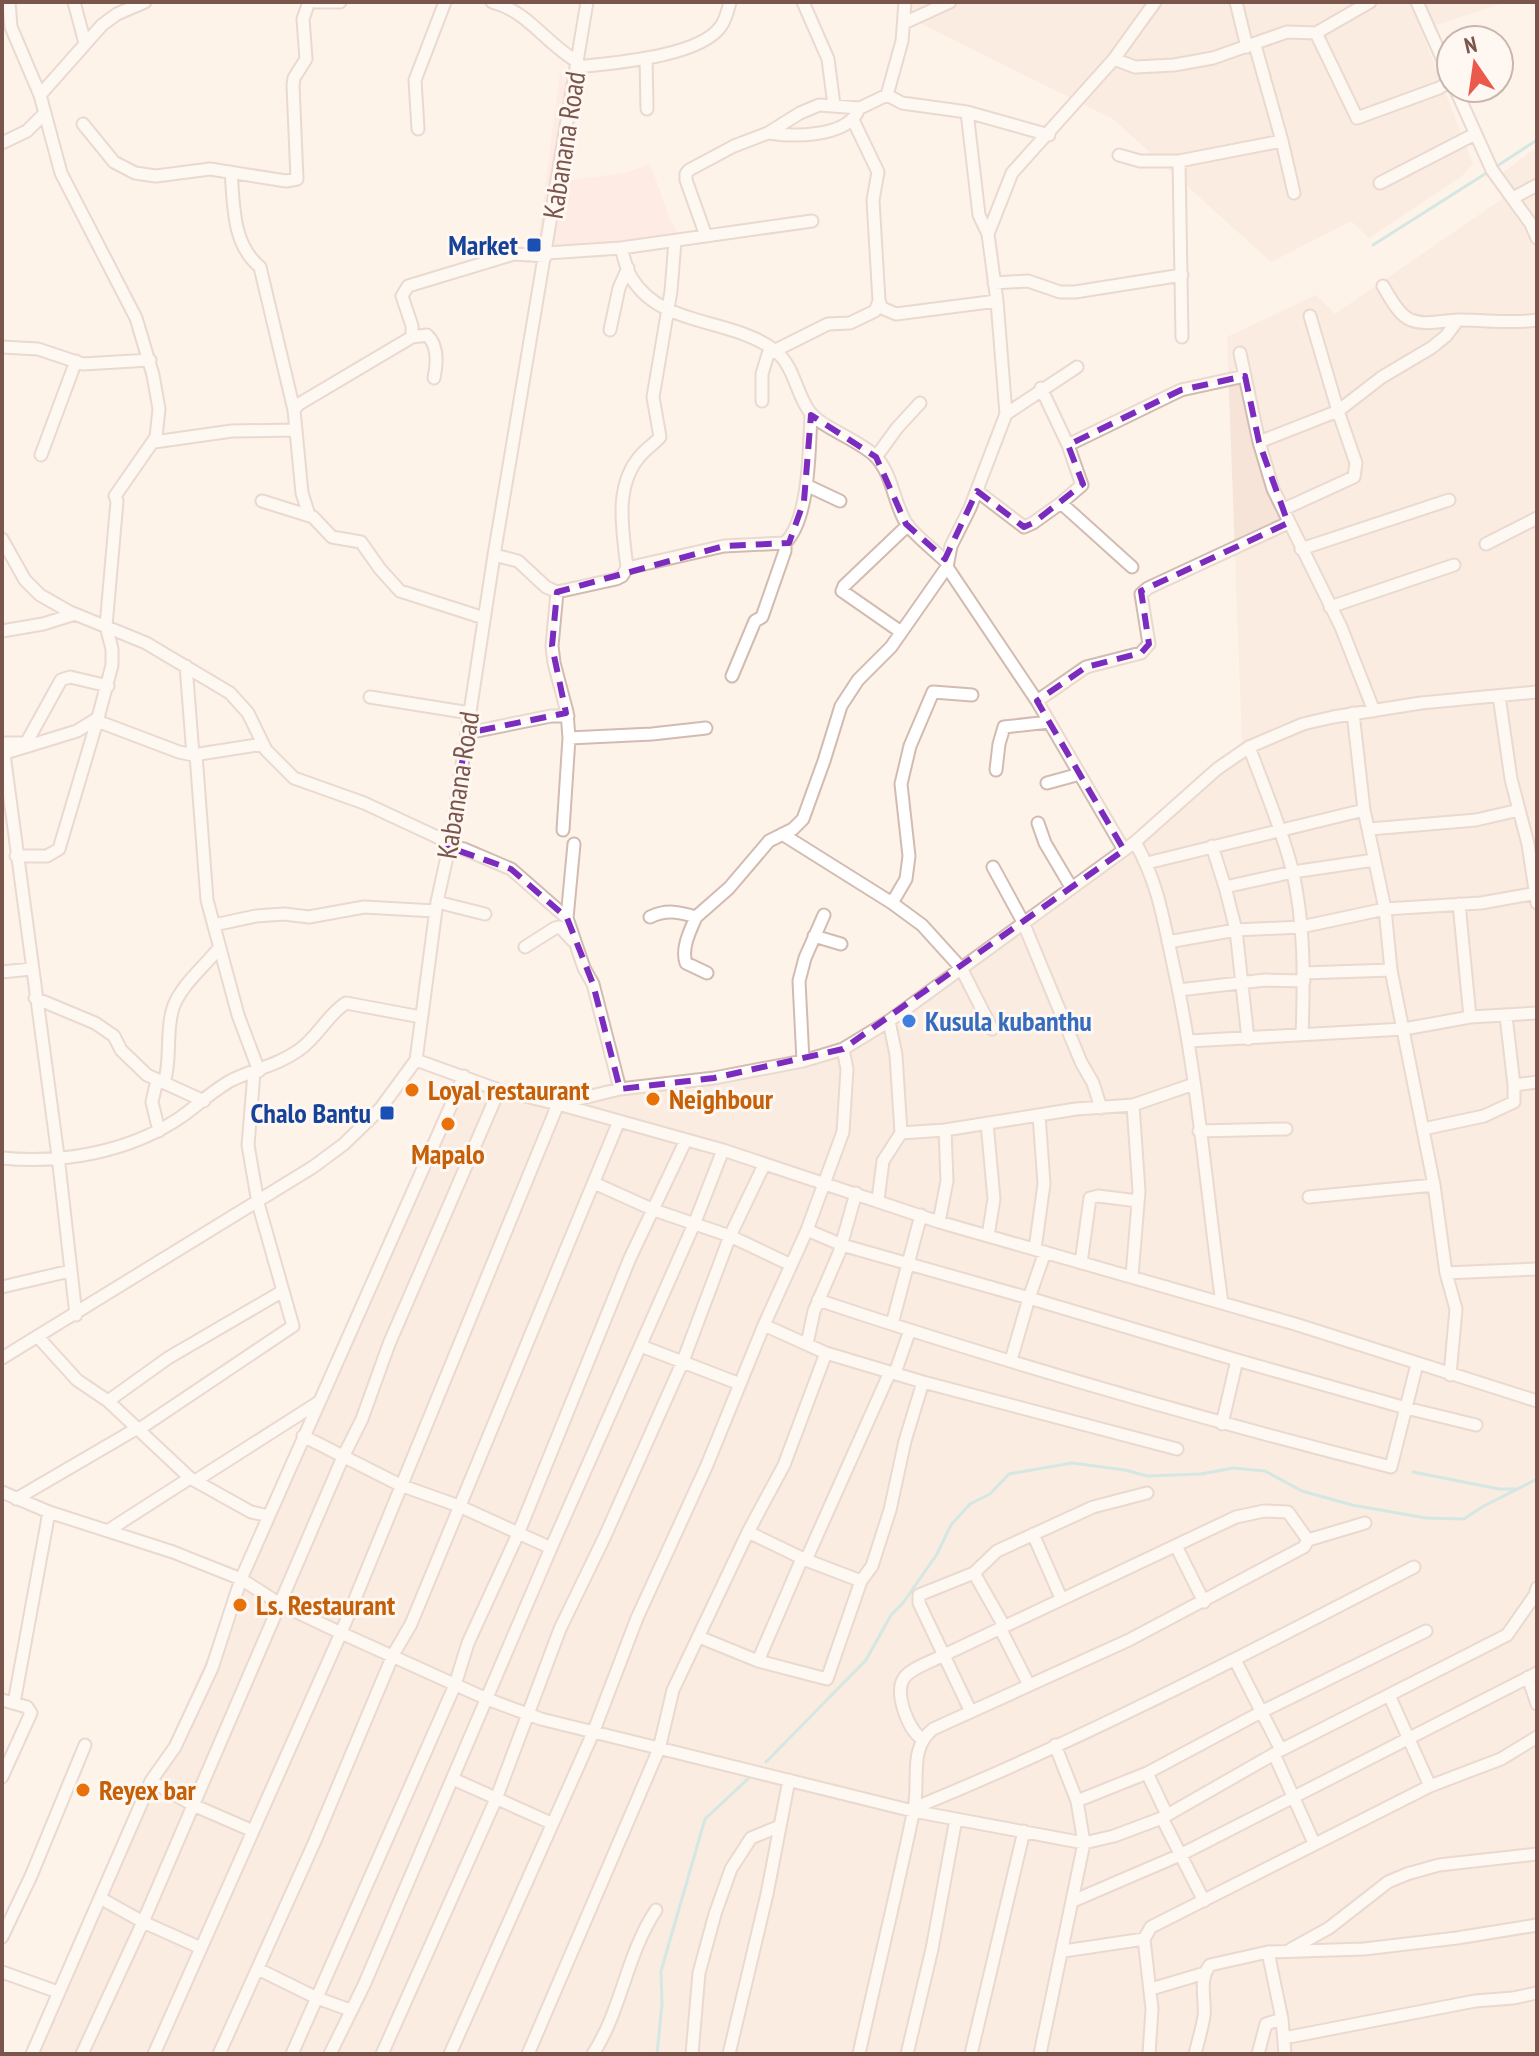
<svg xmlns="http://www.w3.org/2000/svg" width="1539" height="2056" viewBox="0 0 1539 2056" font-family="'PT Sans Narrow',sans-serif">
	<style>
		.residential { fill: #f5e4d7 }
		.commercial { fill: #fee2dd }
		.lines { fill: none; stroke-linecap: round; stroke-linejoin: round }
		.stream { stroke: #a2dadb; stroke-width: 3 }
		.minor-casing { stroke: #d3bbb1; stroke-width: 15 }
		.minor { stroke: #fff; stroke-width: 11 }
		.marked { fill: none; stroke: #7b2cbf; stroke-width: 6; stroke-dasharray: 16 10; stroke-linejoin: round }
		.transit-dot { fill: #1a4fb4; stroke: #fff7f1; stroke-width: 3 }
		.shop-dot { fill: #3f7fe0; stroke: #fff7f1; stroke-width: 3 }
		.food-dot { fill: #e8710a; stroke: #fff7f1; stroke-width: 3 }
		.labels { text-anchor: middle; stroke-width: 6; stroke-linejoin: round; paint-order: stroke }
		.street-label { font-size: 28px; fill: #7a554b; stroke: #fff7f1 }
		.transit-label { font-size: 28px; font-weight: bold; fill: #164399; stroke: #fff7f1; text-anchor: end }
		.shop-label { font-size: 28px; font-weight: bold; fill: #366cbe; stroke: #fff7f1; text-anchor: start }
		.food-label { font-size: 28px; font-weight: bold; fill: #c56008; stroke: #fff7f1; text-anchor: start }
	</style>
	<rect width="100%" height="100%" fill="#fdf3e9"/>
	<path class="residential" d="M912,2H1506L1421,30L1473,164L1462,176L1369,238L1351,221L1271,262L1113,119L912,19Z
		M1537,147V2054H32L464,1076L558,1104L843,1049L1071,887L1217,769L1242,741L1227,337L1316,295L1335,314L1502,199L1496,178Z"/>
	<path class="commercial" d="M560,73L577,101L565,181L624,173L650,164L670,219L680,237L550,250L537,249Z"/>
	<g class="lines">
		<path class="stream" d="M1494,168L1537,140
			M1373,245L1488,172
			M1413,1472L1499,1489H1515
			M766,1762L866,1660L891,1615L903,1603L937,1554L951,1525L970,1504L990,1494L1009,1474L1072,1463L1125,1470L1147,1476L1201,1474L1233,1468L1265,1471L1302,1491L1352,1505L1426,1518L1464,1519L1482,1507L1537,1479
			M657,2054L662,2004L661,1971L705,1819L751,1776"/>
		<defs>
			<path id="minor" d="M74,2L85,43
				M316,2H340
				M492,2C528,11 546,44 578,62
				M803,2L828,59L834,105
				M905,2L902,41L887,95L902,103L967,112L979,215L988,234
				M1236,2L1247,47
				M1417,2L1451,78
				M904,23L950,2
				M1316,33L1357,118L1439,88L1451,81
				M646,58L647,109
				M1114,59L1135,67L1174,65L1213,58L1287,32L1316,33L1370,2
				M577,67C613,63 700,57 721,26C726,19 728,10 730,2
				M1455,88L1492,170L1531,224L1537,238
				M40,95L102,25L117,14L145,2
				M967,112L1049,135
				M83,124L114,162L135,173L156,176L210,169L286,181L297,179L293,85L294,78L306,59L303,19L309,2
				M418,129L415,80L445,2
				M769,133C793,137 843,137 857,113
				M1282,141L1294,193
				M2,143L27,131L45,113
				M1119,155L1140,161H1179
				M231,172C234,206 232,244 260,267L294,410L302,493L309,515
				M1380,183L1475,134
				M1513,198L1537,185
				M706,236L686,180V174L689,170L734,146L768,133L800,113L819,105L860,108L887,95
				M621,248C624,257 626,269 631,277C660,327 728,317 773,349C794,364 795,391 809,411C820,427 857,439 874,455C892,472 893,500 905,521C912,534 936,551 947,563
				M547,253L621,248L812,221
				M994,283L1028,281L1060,292H1075L1182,275
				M1383,286C1389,296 1399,316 1411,320C1426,326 1445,320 1461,320C1487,320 1512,324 1537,320
				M879,301L882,308L896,314L997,301
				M1310,316L1338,411L1382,377L1431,348L1446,336L1458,320
				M610,330L619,288L628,268
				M412,337V326L402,296L408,286L514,254L546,256
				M1182,337L1179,161L1282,141L1255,45
				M2,347L38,349L83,364L150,360
				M1240,353L1259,442L1273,489L1341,627L1374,711
				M1041,388L1068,445L1082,485L1061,503
				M762,401V374L768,354L828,324L850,323L875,311L879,301L873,200L878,172L853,120
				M294,410L299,404L412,337L427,335C439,346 437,364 434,378
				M1006,414L1077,367
				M154,442L232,431L296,430
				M1259,442L1338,411L1356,463L1354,477L1284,509
				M1068,445L1181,390L1245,376
				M41,455L76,361
				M876,457L897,428L920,403
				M806,485L840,501
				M977,491L1024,527L1033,523L1061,503L1132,567
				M262,501L313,517L332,537L361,542L380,569L400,591L484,618
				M2,539L25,580L40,595L70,612L146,643L230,693L248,713L266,750L294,778L364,803L450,843
				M1486,544L1537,518
				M1301,549L1449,500
				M494,555L518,561L546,587L557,592L616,579L622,576L627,568L724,546L785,543C810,519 809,448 811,415
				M947,567L1037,701L1124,850
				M627,568C623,531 613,486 641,455C647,448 654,444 660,437L653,397L671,291L675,241
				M557,592L552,646L554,663L567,712L569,738L563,830
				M1330,607L1454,565
				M2,631L43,624L75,614
				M901,632L842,591L844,586L908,525
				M186,666L193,755
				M732,676L755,621L762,617L785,551V543
				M972,695L933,692L910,746L901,784L909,856L906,879L892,903L922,925L961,968L992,1029
				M1499,696L1511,779L1528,844L1537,903
				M370,697L470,713
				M1037,701L1086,667L1141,653L1149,644L1141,594L1148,588L1288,523
				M1353,713L1364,810L1385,909L1391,970L1434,1185L1446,1273L1456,1309L1450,1375
				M97,721L179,752L193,755L263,744
				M467,733L551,716H568
				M569,738L652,734L706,728
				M2,743H25
				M24,747L61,680L70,677L108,686
				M1249,747C1264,787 1281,827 1292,869C1305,923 1304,980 1302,1035
				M2,754L77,731L98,718L112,665V649L106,626L117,501L115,496L156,437L159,409L153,375L136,318L61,173L40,95L11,27L9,2
				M4,754L58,1156L76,1315
				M196,755L207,900L238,1015L259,1071
				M996,770L999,744L1004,727L1049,722
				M1047,783L1080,774
				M1038,823L1045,843L1071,887
				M1370,829L1476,820L1519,810
				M782,834L892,903
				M1135,842C1158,883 1163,918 1173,964C1198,1075 1206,1190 1222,1303
				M1212,846L1225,887
				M448,847L464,849L511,869L567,918L584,968L593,984L620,1089
				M16,856H47L59,849L98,718
				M1147,863L1364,810
				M993,867L1023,922L1081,1062L1093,1083L1101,1108
				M437,902L485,914
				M1459,904L1470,1017
				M650,917C667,909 679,912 696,917L729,888L769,841L793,829L803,819L824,761L841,706L858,680L891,647L947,567L951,546L970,508L1006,414L997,301L988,234L1012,173L1114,59L1155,2
				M696,917C690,931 681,948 686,963L707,973
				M567,918L574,844
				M214,925L256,916L284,914L309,917L364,907L435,911
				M814,936L841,944
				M1168,942L1236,930L1301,927L1385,909L1481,903L1537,893
				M525,947L555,928L560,927L573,941
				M2,972L31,969
				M1304,973L1391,970
				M1179,990L1265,980L1304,981
				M35,998L95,1023L114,1036L121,1050L147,1075L204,1101
				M889,1021L896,1055L901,1133L945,1130L1076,1109L1133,1105L1139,1191L1132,1276
				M1248,1039L1236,930L1225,887L1293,872L1374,860
				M1189,1041L1404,1029L1470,1017L1537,1013
				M416,1060L499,1090L558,1104L620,1089L714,1078L803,1061L843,1049L889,1021L1135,842L1217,769L1249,747L1303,724L1333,717L1421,703L1537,692
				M803,1061L799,981L805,958L824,915
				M157,1080L152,1102L159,1131
				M164,1083C172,1058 165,1033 173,1008C180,986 205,966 219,948
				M1514,1085L1537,1082
				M1133,1105L1194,1084
				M987,1123L994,1199L988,1236
				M1423,1129L1484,1116L1514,1102V1085L1506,1016
				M1199,1131L1286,1129
				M2,1158C61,1164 128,1152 178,1119C196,1107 213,1090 232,1080C255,1069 278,1065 299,1050C317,1038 328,1014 346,1003L421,1017
				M594,1183L654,1210L730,1236L791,1265
				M1309,1197L1434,1185
				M878,1200L883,1161L901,1133
				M939,1222L947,1181L945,1130
				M807,1230L842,1245L1029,1298L1011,1360
				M1035,1249L1044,1184L1039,1115
				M1045,1252L1029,1298L1237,1360L1222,1424
				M1081,1263L1090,1198L1098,1196L1138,1201
				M1446,1273L1537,1269
				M2,1287L70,1271
				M818,1300C1007,1363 1198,1418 1391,1467L1417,1364
				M892,1324L921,1215
				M764,1325L826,1353
				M38,1337L77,1380L108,1401L190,1478L251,1512L269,1516
				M807,1344L814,1311L839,1253L856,1193
				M641,1346L740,1384
				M2,1358L313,1167L344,1144L380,1109L416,1060L437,902L450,843L494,555L587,2
				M1237,1360L1406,1408L1476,1425
				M890,1372L806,1560L801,1561L758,1661L827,1679L861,1581L872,1566L890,1510L905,1441L923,1382
				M895,1373L910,1330
				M108,1401L168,1358L283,1291
				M138,1430L293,1326L258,1203L248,1145L254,1073
				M303,1436L400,1485L459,1506L551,1548
				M195,1481L319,1402
				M2,1492L49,1512L173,1552L241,1579L280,1604L341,1633L487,1699L541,1719L913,1811L1084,1843L1114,1836L1162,1818L1281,1750L1507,1635L1535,1595L1537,1588
				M16,1499L136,1429
				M109,1530L190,1478
				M748,1532L806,1560L861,1581
				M1033,1534L1061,1598
				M1176,1546L1204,1602
				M974,1573L1004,1626
				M1000,1628L1029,1685
				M699,1637L758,1661
				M1235,1660L1281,1750
				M1528,1677L1537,1704
				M1389,1695L1430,1786
				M2,1700L27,1707L31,1713L2,1777
				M14,1703L49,1512
				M971,1712L919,1603V1595L974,1573L997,1551L1093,1507L1147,1493
				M921,1738C908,1729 894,1693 904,1678C911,1668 933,1661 944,1655L1236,1517L1264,1511L1288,1512L1308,1540
				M1274,1754L1314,1843
				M453,1779L551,1823
				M151,1781L193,1805L253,1831
				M1077,1801L1147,1773
				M914,1808C1086,1738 1250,1652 1414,1567
				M1167,1815L1147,1773L1263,1711L1426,1631
				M1162,1818L1204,1901
				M100,1898L143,1922L201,1948
				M1073,1901L1180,1855L1537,1673
				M2,1937L31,1876L85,1745
				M1291,1949L1329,1928L1388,1882L1407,1874L1439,1865L1537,1854
				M1064,1951L1144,1939
				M1268,1952L1282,2019L1285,2054
				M258,1969L317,1998L350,2010
				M2,1972L58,1992
				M1151,1989L1205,1973
				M1284,2038L1475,2001L1513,1998L1537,1993
				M32,2054L151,1781L175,1747L212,1668L241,1579L464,1076
				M82,2054L143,1922L343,1457L362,1419L389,1344L499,1090
				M154,2054L341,1633L558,1104L723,1150L939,1222L1295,1324L1537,1401
				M219,2054L315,1841L393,1655L411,1624L619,1121
				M292,2054L455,1685L468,1643L518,1534L630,1258L686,1140
				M330,2054L364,1985L551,1548L695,1222L723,1150
				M382,2054L496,1799L560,1629L605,1536L683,1361L730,1236L764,1165
				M450,2054L593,1733L637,1618L707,1465L764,1325L807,1230L843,1132L847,1069L843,1049
				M528,2054L659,1749L673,1690L748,1532L784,1465L826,1353L923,1382L1177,1449
				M593,2054C622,2009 626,1955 656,1910
				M692,2054L699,1973L715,1914L731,1869L751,1838L780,1826
				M729,2054L767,1894L789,1780
				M859,2054C877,1972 897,1891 914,1809C920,1780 908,1749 933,1729L1129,1640L1304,1547L1308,1540L1365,1523
				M907,2054L932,1949L956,1819
				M971,2054L1024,1831
				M1040,2054L1084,1843L1077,1801L1055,1745
				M1149,2054L1152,2009L1144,1939L1151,1927L1430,1786L1501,1759L1537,1737
				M1195,2054C1198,2041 1202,2029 1204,2016C1206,1999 1198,1980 1210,1965L1268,1952L1364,1949L1457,1938L1537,1925
				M1258,2054L1266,2024L1282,2019"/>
		</defs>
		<use href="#minor" class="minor-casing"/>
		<use href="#minor" class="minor"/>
	</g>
	<path d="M0 0H1539V2056H0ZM1245,376L1259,442L1288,523L1141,591L1149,644L1141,653L1086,667L1037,701L1124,850L843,1049L714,1078L620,1089L593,984L567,918L511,869L448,847L467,733L566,713L552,646L557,592L724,546L789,543L804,501L811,415L876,457L906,524L945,559L977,491L1024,527L1033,523L1083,484L1068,445L1181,390Z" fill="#fdf3e9" fill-opacity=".55" fill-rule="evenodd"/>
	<path class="marked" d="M1245,376L1259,442L1288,523L1141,591L1149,644L1141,653L1086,667L1037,701L1124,850L843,1049L714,1078L620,1089L593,984L567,918L511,869L448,847L467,733L566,713L552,646L557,592L724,546L789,543L804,501L811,415L876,457L906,524L945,559L977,491L1024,527L1033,523L1083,484L1068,445L1181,390Z"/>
	<g class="transit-dot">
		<rect x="526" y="237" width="16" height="16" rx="4"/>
		<rect x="379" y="1105" width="16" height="16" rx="4"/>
	</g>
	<circle class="shop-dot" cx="909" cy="1021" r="8"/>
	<g class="food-dot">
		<circle cx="412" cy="1090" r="8"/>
		<circle cx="653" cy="1099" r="8"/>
		<circle cx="448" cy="1124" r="8"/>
		<circle cx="240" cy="1605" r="8"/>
		<circle cx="83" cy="1790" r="8"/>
	</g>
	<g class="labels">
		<g class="street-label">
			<text transform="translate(564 145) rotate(-81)" y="10">Kabanana Road</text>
			<text transform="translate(458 785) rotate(-81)" y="10">Kabanana Road</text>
		</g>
		<g class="transit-label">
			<text x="518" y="255">Market</text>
			<text x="371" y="1123">Chalo Bantu</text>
		</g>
		<g class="shop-label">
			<text x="925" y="1031">Kusula kubanthu</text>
		</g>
		<g class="food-label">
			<text x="428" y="1100">Loyal restaurant</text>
			<text x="669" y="1109">Neighbour</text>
			<text x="448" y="1164" text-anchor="middle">Mapalo</text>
			<text x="256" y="1615">Ls. Restaurant</text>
			<text x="99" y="1800">Reyex bar</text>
		</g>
	</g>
	<rect width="1539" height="2056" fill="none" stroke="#7a554b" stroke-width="8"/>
	<g transform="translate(1475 64) rotate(347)"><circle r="38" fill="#fff7f1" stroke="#cab6af" stroke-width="2"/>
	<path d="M0-6L14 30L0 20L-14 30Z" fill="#eb594b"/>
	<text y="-12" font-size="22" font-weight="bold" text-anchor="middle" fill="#7a554b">N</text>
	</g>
</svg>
